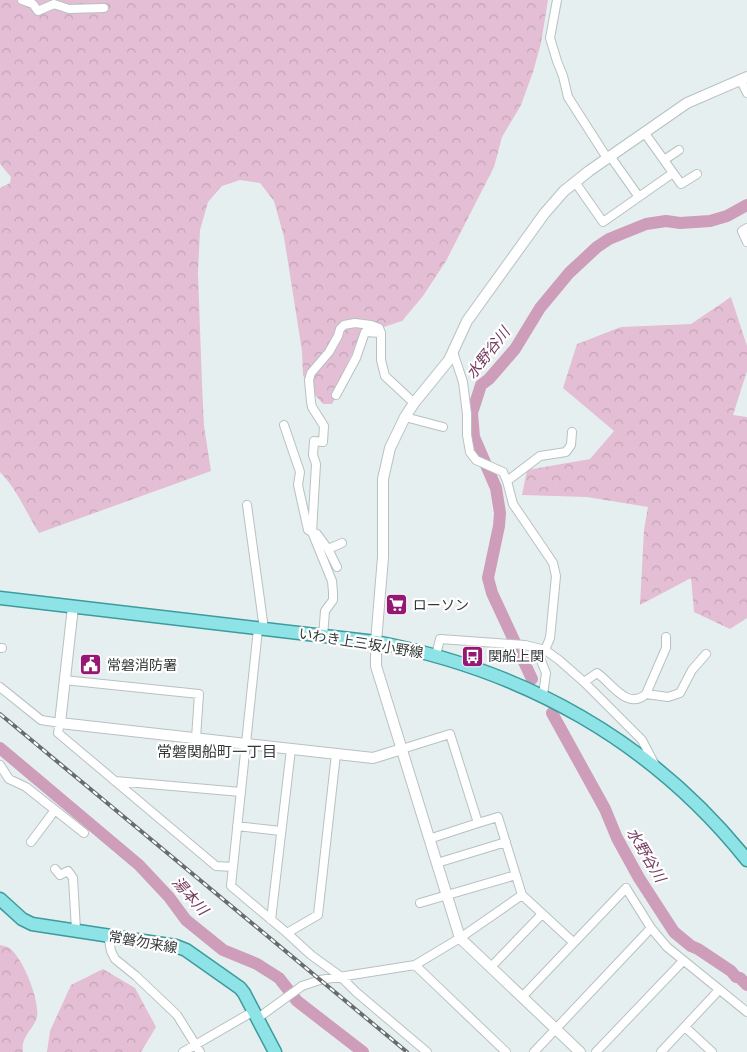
<svg xmlns="http://www.w3.org/2000/svg" width="747" height="1052" viewBox="0 0 747 1052" font-family="Lato,'Noto Sans JP',sans-serif">
	<style>
		.forest { fill: url(#forest-crowns) }
		.lines { fill: none; stroke-linecap: round; stroke-linejoin: round }
		.river { stroke: #cd9db9; stroke-width: 12 }
		.minor-casing { stroke: #b8c1c1; stroke-width: 10 }
		.tertiary-casing { stroke: #b8c1c1; stroke-width: 12 }
		.primary-casing { stroke: #3d9b9e; stroke-width: 15 }
		.minor { stroke: #fff; stroke-width: 8 }
		.tertiary { stroke: #fff; stroke-width: 10 }
		.primary { stroke: #8ee3e6; stroke-width: 12 }
		.rail-casing { stroke: #676c6c; stroke-width: 4 }
		.rail { stroke: #fff; stroke-width: 2; stroke-dasharray: 5.5; stroke-linecap: butt }
		.labels { text-anchor: middle; stroke-width: 4.5; stroke-linejoin: round; paint-order: stroke }
		.poi-label { font-size: 14px; fill: #333737; stroke: #fff; text-anchor: start }
		.street-label { font-size: 14px; fill: #333737; stroke: #fff }
		.water-label { font-size: 15px; font-style: italic; fill: #753a60; stroke: #fff }
		.neighbourhood-label { font-size: 15px; fill: #333737; stroke: #fff }
	</style>
	<defs>
		<pattern id="forest-crowns" width="20" height="18" patternUnits="userSpaceOnUse" patternTransform="scale(1.25)"><rect width="20" height="18" fill="#e4bed4"/><path d="M2 6a3 3 0 1 1 6 0M12 15a3 3 0 1 1 6 0" fill="none" stroke="#c4a4b7"/></pattern>
	</defs>
	<rect width="100%" height="100%" fill="#e6efef"/>
	<path class="forest" d="M0,0H548L541,43L533,72L521,105L502,137L494,167L446,261L423,296L402,321L372,331L357,344L347,364L342,386L332,404H323L308,387L303,375L302,351L284,237L274,201L260,183L240,180L222,186L208,202L200,230L198,273L202,385L204,426L211,471L39,533C25,511 19,492 0,472V188L10,183L11,177L0,164Z
		M731,297L747,346V371L733,415L747,417V618L730,629L694,612L691,578L640,605L644,530L648,507L587,497L522,495L527,470L590,459L614,431L563,388L577,344L621,327L691,324Z
		M0,945C3,946 5,946 8,947C22,955 40,1000 37,1017C34,1029 20,1037 23,1052H0Z
		M103,969L135,988L156,1027L141,1052H47L50,1031L71,985Z"/>
	<g class="lines">
		<path class="river" d="M532,679L492,593L488,578L499,526L500,513L496,488L474,437L472,413L481,385L489,379L515,349L540,308L569,273L597,247L609,239L646,224L666,221L680,223L710,221L727,216L747,205
			M552,713L605,809L617,838L639,878L674,932L691,946L698,949L731,971L736,977L740,978L747,985
			M0,748L139,865L169,897L186,920L223,950L257,964L279,978L297,1001L363,1052"/>
		<defs>
			<path id="minor" d="M22,0L33,4L38,11L54,4L69,9L104,8
				M557,0L550,38L557,61L563,76L568,97L607,158
				M740,79L747,93
				M644,132L681,184L697,174
				M610,156L639,197
				M664,160L679,150
				M575,182L603,222L673,173
				M747,228L742,231L747,242
				M453,352L463,382L467,414V435L470,452L476,460L503,472L507,481L513,504L547,554L553,563L556,576L550,638L545,650
				M336,395L356,358L365,332L381,333V360L385,376L414,403
				M405,417L443,427
				M284,425L300,472L298,485L308,530L312,532L332,581L333,592V600L325,611L323,636
				M507,481L540,456L566,452L571,445L572,432
				M247,505L264,629
				M342,543L328,549L317,534L312,532L316,464L313,455L314,441L323,442L324,426L312,407L311,402L309,380L311,373L329,352L338,336L340,329L344,325L355,323L371,325L379,328L381,333
				M328,549L337,567
				M258,629L231,886L287,933L311,955L340,976L356,992L427,1052
				M0,648H2
				M536,648L546,673L543,695
				M436,655L440,639L525,645L545,650L559,660L584,682L642,740L655,765
				M64,680L199,694L196,738
				M584,682L597,673C611,682 627,711 646,694L666,648V637
				M0,687L41,720L60,723L58,733L216,866L233,867
				M646,694L668,697L680,693L692,670L706,654
				M402,749L450,734L478,823L498,817L522,895L573,942
				M0,765L9,779L26,787L84,833
				M115,781L241,792
				M237,826L281,831
				M429,839L478,823
				M31,842L55,810
				M437,863L506,842
				M55,869L60,875L68,871L73,878L76,930
				M420,903L516,875
				M271,920L291,749
				M287,933L318,915L336,754
				M108,935L111,951L115,959L136,976L177,1015L200,1052
				M415,965L506,1052
				M491,967L542,914
				M522,997L626,888L651,928L667,947L747,1012
				M258,1018L302,986L320,980L415,965L460,938L522,895
				M685,1027L712,1052
				M183,1052L254,1011
				M534,1052L651,928
				M596,1052L683,961
				M661,1052L719,990"/>
			<path id="tertiary" d="M73,607L60,723L373,758L402,749
				M580,1052L460,938L376,666V642L383,557V479L390,448L405,417L414,403L449,360L467,321L544,214L564,191L589,171L687,103L747,77"/>
			<path id="primary" d="M0,598L376,642C524,670 652,741 747,860
				M0,899L22,919L32,924L176,946L186,950L240,988L244,993L275,1052"/>
		</defs>
		<use href="#minor" class="minor-casing"/>
		<use href="#tertiary" class="tertiary-casing"/>
		<use href="#primary" class="primary-casing"/>
		<use href="#minor" class="minor"/>
		<use href="#tertiary" class="tertiary"/>
		<use href="#primary" class="primary"/>
		<defs>
			<path id="rail" d="M0,714L407,1052"/>
		</defs>
		<use href="#rail" class="rail-casing"/>
		<use href="#rail" class="rail"/>
	</g>
	<defs>
		<symbol id="supermarket-square" viewBox="-11 -11 22 22"><rect x="-9" y="-9" width="18" height="18" rx="4" fill="#951872" stroke="#fff"/><path d="M-6-5.5h2.5l.6 2H6L4.5 2H-2.5L-4.4-4H-6ZM-1.5 3.2a1.3 1.3 0 1 0 .1 0ZM3 3.2a1.3 1.3 0 1 0 .1 0Z" fill="#fff"/></symbol>
		<symbol id="bus-square" viewBox="-11 -11 22 22"><rect x="-9" y="-9" width="18" height="18" rx="4" fill="#951872" stroke="#fff"/><path d="M-5-6H5V4H4V6H2V4H-2V6H-4V4H-5ZM-3.5-4V0h7V-4ZM-3.5 1.2v1.5H-2V1.2ZM2 1.2v1.5H3.5V1.2Z" fill="#fff"/></symbol>
		<symbol id="civic-square" viewBox="-11 -11 22 22"><rect x="-9" y="-9" width="18" height="18" rx="4" fill="#951872" stroke="#fff"/><path d="M-.6-6.5H3V-4.5H.6V-3L4-1V1h2V6H-6V1h2V-1L-.6-3ZM-1.2 2.5V6h2.4V2.5Z" fill="#fff"/></symbol>
	</defs>
	<g fill-rule="evenodd">
		<use href="#supermarket-square" x="384" y="592" width="25" height="25"/>
		<use href="#bus-square" x="460" y="644" width="25" height="25"/>
		<use href="#civic-square" x="78" y="652" width="25" height="25"/>
	</g>
	<g class="labels">
		<g class="poi-label">
			<text x="413" y="610">ローソン</text>
			<text x="488" y="661">関船上関</text>
			<text x="107" y="670">常磐消防署</text>
		</g>
		<g class="street-label">
			<text transform="translate(361 643) rotate(9)" y="5">いわき上三坂小野線</text>
			<text transform="translate(143 942) rotate(10)" y="5">常磐勿来線</text>
		</g>
		<g class="water-label">
			<text transform="translate(488 353) rotate(-52)" y="5">水野谷川</text>
			<text transform="translate(646 855) rotate(59)" y="5">水野谷川</text>
			<text transform="translate(190 896) rotate(48)" y="5">湯本川</text>
		</g>
		<g class="neighbourhood-label">
			<text x="217" y="757">常磐関船町一丁目</text>
		</g>
	</g>
</svg>
